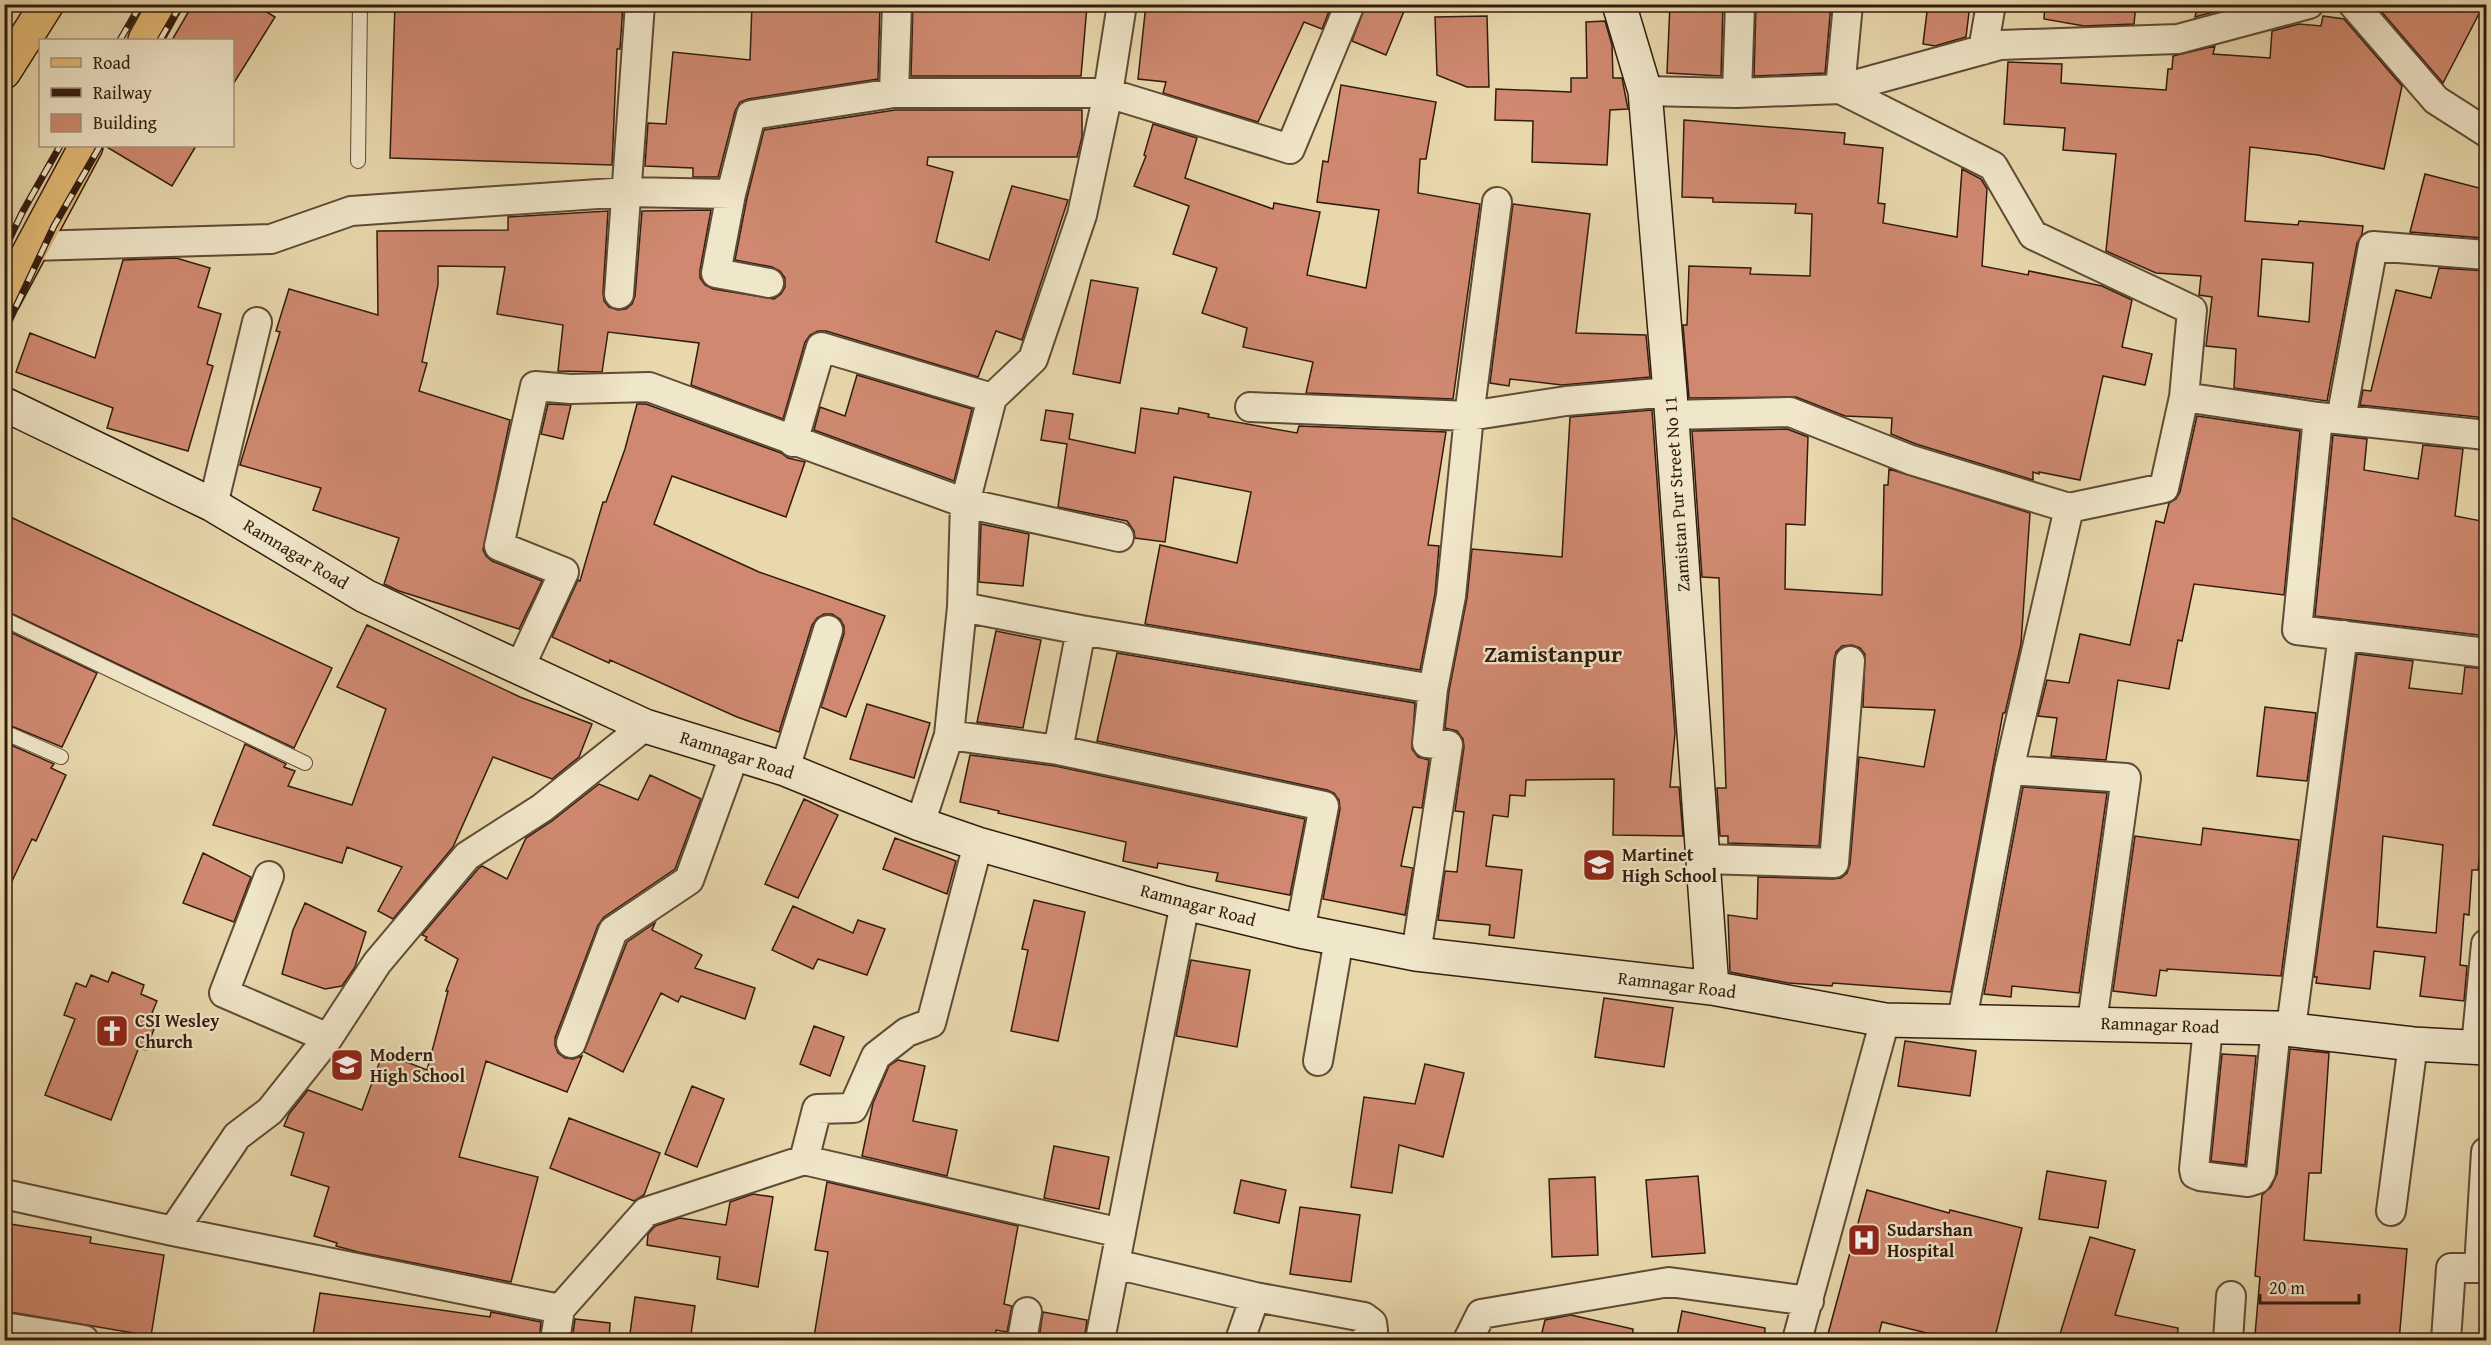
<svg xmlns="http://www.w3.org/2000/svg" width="2491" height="1345" viewBox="0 0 2491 1345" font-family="'Gentium Book Plus',serif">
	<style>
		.building { fill: #d08970; stroke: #321c0e; stroke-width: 1.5; fill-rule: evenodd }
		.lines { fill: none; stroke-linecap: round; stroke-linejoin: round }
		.lane-casing { stroke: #604b36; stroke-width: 16 }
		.street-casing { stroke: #604b36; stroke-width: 32 }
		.secondary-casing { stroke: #321c0e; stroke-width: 36 }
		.primary-casing { stroke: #321c0e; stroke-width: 36 }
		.lane { stroke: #f0e6c9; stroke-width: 14 }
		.street { stroke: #f0e6c9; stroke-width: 28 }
		.secondary { stroke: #f0e6c9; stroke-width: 33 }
		.primary { stroke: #e4bc76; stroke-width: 33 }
		.rail-casing { stroke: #321c0e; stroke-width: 7 }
		.rail { stroke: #f0e6c9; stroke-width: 4.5; stroke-dasharray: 14; stroke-linecap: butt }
		.labels { text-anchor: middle; stroke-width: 4.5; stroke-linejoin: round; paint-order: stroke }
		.street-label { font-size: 18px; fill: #321c0e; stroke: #f0e6c9 }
		.poi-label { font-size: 18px; font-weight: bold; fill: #321c0e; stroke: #f0e6c9; text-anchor: start }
		.district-label { font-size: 24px; font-weight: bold; fill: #321c0e; stroke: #f0e6c9 }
	</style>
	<rect width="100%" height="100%" fill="#e8d8ac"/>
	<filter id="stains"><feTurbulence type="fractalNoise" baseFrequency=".00333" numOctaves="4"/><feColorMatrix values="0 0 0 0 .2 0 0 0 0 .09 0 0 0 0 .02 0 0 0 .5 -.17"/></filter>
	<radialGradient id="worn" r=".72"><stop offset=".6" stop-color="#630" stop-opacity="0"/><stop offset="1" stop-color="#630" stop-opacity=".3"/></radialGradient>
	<path class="building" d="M193,4H254L275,17L232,86V40H172Z
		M395,4H623L620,49H617L612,165L390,158Z
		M752,4H880L878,79L748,99L740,102L735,111L718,177H693V168L645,166L648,123L666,124L673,52L750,60Z
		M913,4L1087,6L1081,76H911Z
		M1146,4H1332L1322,29L1304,22L1258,122L1163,93L1166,82L1138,79Z
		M1366,4H1407L1386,55L1352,41Z
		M1670,4H1723L1721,76L1667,73Z
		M1756,4H1831L1825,73L1754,76Z
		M1928,4H1970L1966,37L1935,46L1923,44Z
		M2045,4H2136L2134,24L2084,26L2044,19Z
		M2198,4H2226L2225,9L2195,17Z
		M2380,4H2484L2443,83L2380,10Z
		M1487,16L1489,87H1467L1437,75L1435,17Z
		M2323,16L2344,19L2402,86L2384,169L2318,155L2250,147L2245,221L2298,225L2299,221L2363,226L2362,234L2357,243L2327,401L2234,388L2236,349L2206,346L2212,297L2199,295L2201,276L2156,273L2106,251L2116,154L2063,150L2065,128L2004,124L2008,62L2062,64L2061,83L2166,90L2168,69H2172L2173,56L2215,46L2213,54L2270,58L2272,31L2299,24L2321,26ZM2262,259L2313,263L2309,322L2258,316Z
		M1605,21L1612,45L1613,78H1622L1628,109L1610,110L1607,165L1532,162L1533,121L1495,120L1496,89L1571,92V78H1587L1586,22Z
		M1341,85L1436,102L1426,159H1420L1418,193L1480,204L1453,399L1306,393L1313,362L1243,347L1247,328L1202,313L1217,268L1173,254L1189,206L1134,186L1146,156L1144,155L1153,124L1197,138L1185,178L1273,209L1274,203L1320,212L1307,275L1366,288L1379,210L1317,202L1323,161L1328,162Z
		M895,110H1082V137L1077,157H928L927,165L953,172L936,242L989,260L1012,186L1068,200L1022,340L996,331L978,377L826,331H818L810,335L805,342L783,419L691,385L699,343L608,332L602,372L558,371L563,325L497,314L505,267L438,266V285L422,362L427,363L419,391L510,420L483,550L486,556L492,561L542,581L519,629L399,591L384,584L399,538L313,510L321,488L240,465L280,332L276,331L289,289L378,315L377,231L508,230V217L608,211L603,293L604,301L609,307L618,310L626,309L632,304L635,296L642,211L711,210L700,270V278L705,285L713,289L774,299L781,294L785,287V278L780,271L772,267L735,260L747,198L764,130Z
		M1684,120L1845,133L1844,144L1883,148L1878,203L1885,204L1883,223L1957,237L1962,169L1981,179L1987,189L1982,266L2028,275L2029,271L2102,286L2132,300L2122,347L2152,354L2145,385L2103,376L2080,480L2039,472V474L2033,472V480L1916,444L1891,434L1892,418L1845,416L1796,397L1689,398L1683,325H1687L1689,266L1751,268L1750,274L1810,276L1812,214L1795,213L1796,204L1713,202V198L1682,197Z
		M105,146H196L172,186Z
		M2425,174L2487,190V226L2483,238L2410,232Z
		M1513,204L1590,214L1576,333L1646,335L1650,377L1562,385L1510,379L1509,386L1490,383Z
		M176,258L210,268L198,307L221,314L207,364L213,366L188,451L107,428L113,408L16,372L30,333L95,358L123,260Z
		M2439,268L2487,271V418L2360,405L2363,390L2371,391L2396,290L2431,298Z
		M1091,280L1138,288L1120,383L1073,374Z
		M857,375L972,409L954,481L814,430L820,407L845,416Z
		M548,404L571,405L563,439L541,434Z
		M637,404H646L781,453L788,458L805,462L786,517L672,476L654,524L759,572L885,616L846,717L821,707L844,634V626L840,619L832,614H824L817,618L812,625L779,732L737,717L610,660L609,663L552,637L578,580L580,581L603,502H606L625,449Z
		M1141,408L1178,414L1179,408L1209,414L1208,417L1297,433L1299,426L1446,432L1428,545L1439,546L1435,594L1420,670L1145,624L1160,545L1237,563L1251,492L1174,477L1165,542L1135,538L1134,531L1127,521L1058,507L1067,444L1041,440L1046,410L1073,414L1069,439L1135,453Z
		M1652,410L1675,733L1670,787H1679L1683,836L1613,835L1614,779L1526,780L1525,796L1510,795L1508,817L1493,815L1486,866L1522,870L1514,938L1489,935L1490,925L1438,920L1445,871L1457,872L1464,812L1455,811L1464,747L1463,739L1457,731L1445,728L1449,691L1467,598L1472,549L1562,557L1570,417Z
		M2197,416L2300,431L2284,595L2194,584L2182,641L2178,640L2169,689L2118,680L2106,760L2051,756L2057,718L2038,716L2047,680L2069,683L2080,634L2130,645L2156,521L2164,523L2169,503L2176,499L2180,492Z
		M1787,429L1808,437L1805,525L1786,524L1785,589L1882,595L1884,485H1888L1889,469L2030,513L2021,644L2005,713H2003L1951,992L1833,983L1832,986L1788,983L1730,972L1728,915L1757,919L1758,877L1833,879L1841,878L1847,873L1850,864L1859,757L1924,767L1935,710L1863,707L1865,654L1860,648L1852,645L1842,646L1836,652L1834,660L1819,846L1728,843V836H1720L1717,788H1726L1719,578L1702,577L1692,431Z
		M2333,435L2367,439L2364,470L2418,479L2423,445L2463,449L2455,516L2487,522V636L2315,616Z
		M4,514L332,668L294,748L4,610Z
		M981,524L1029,534L1023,586L979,582Z
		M367,625L520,697L592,724L579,757L552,779L493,757L453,847L393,919L378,911L402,867L347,847L342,863L213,825L245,744L286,764L284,767L295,771L288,786L352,805L386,709L337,687Z
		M4,629L97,673L62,747L4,723Z
		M996,631L1041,640L1023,728L977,722Z
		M1117,653L1415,703L1412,749L1418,757L1429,760L1422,808L1413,807L1401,866L1413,868L1405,915L1323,899L1340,809L1339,800L1334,793L1327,790L1097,741Z
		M2357,654L2413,661L2409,688L2462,694L2465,667L2487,669V825H2483L2478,870H2472L2469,915L2464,914L2460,965L2467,966L2464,1001L2420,996L2425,957L2374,951L2370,989L2316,983L2317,977H2314ZM2383,836L2443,845L2436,933L2377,927Z
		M867,704L930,723L914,778L850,759Z
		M2265,707L2316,713L2307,781L2257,776Z
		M11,745L54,764L51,768L66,775L36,841L32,839L4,898V759Z
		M970,755L1055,766L1305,819L1290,895L1216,881L1218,873L1158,863L1157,868L1123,861L1126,842L998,813L999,811L960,802Z
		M650,775L701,799L675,869L604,917L598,925L555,1038V1045L558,1053L565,1058L573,1059L582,1056L567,1092L486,1061L459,1157L538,1177L511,1282L358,1252L336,1246L337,1243L314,1236L329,1187L291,1175L304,1133L284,1126L289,1114L308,1090L362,1110L383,1053L427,1070L448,991H446L458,959L425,940L427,937L422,935L478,869L482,866L507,879L526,838L552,821L599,784L638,800Z
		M2023,787L2107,793L2079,993L2012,986L2011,997L1984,994Z
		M804,799L838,815L798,898L765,884Z
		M2203,828L2299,840L2281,976L2167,969V971L2160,970L2156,996L2113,991L2135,836L2201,845Z
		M895,838L956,861L947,894L883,869Z
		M203,853L251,877L234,922L183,903Z
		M1034,900L1085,912L1058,1041L1011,1031L1028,950L1022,949Z
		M305,903L366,932L355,967L342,986L325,989L282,974L293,930Z
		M793,906L853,933L858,920L885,929L867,975L818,959L813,969L772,950Z
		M655,923L652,930L702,955L695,968L755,988L745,1019L681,996L678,1002L661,993L623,1072L584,1052L627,942Z
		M1191,960L1250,970L1237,1047L1176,1036Z
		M112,972L144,985L141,994L157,1001L152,1013L159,1016L146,1050L139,1047L111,1120L45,1095L75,1019L64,1015L76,983L86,987L91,975L108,982Z
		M1604,998L1673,1008L1664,1067L1595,1057Z
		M814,1026L844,1037L830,1076L800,1064Z
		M1905,1041L1976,1051L1970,1096L1898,1086Z
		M2290,1049L2329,1053L2321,1173H2309L2304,1240L2407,1249L2399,1341H2337L2255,1335L2260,1277L2255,1276L2262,1195L2271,1187L2277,1174Z
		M2222,1054L2256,1056L2245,1165L2211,1161Z
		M898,1060L925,1066L913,1121L957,1130L947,1176L862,1156L873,1103L889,1066Z
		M1425,1064L1464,1073L1443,1157L1399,1145L1392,1193L1351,1187L1364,1097L1415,1104Z
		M692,1086L724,1099L697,1167L665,1154Z
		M569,1118L660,1153L644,1195L634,1201L550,1168Z
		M1054,1146L1109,1157L1099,1209L1044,1198Z
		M2047,1171L2106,1181L2098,1228L2039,1219Z
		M1698,1176L1705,1253L1652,1257L1646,1180Z
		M1595,1177L1598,1255L1552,1257L1549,1179Z
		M1241,1180L1286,1190L1279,1223L1234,1213Z
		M827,1182L1018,1226L1004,1304L1012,1306L1007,1332L996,1330L994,1341H953L921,1336L920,1341H834L814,1337L828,1252L815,1250Z
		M1867,1190L1949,1213L1950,1210L2022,1228L1994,1341H1959L1882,1322L1877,1341H1853L1828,1334Z
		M753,1194L773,1197L758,1287L717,1279L720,1257L647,1245L648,1234L655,1226L680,1218L726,1225L730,1202Z
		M1300,1207L1360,1215L1351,1282L1290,1274Z
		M4,1223L91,1237L90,1243L164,1255L151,1336L4,1311Z
		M2090,1237L2135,1250L2115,1315L2178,1328L2177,1341H2080L2060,1334Z
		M320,1293L490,1317L491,1312L541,1322L539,1341H312Z
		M635,1297L695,1306L690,1341H629Z
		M1682,1311L1765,1328L1764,1341H1676Z
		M1043,1312L1087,1320L1084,1341L1039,1338Z
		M1571,1315L1633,1329L1632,1341H1540L1545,1320Z
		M575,1319L610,1323L609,1341H572Z"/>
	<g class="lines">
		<defs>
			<path id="lane" d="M358,161L360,4
				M4,619L305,763
				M4,732L61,757"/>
			<path id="street" d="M1848,4L1840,89L1993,166L2033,235L2192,310L2184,397
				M2353,4L2436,100L2486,132
				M1983,50L1991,4
				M1645,91L1737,93L1840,89L2000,45L2178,39L2309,4
				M894,93L897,4
				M1737,93L1740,4
				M731,194L716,273L769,283
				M32,246L271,239L351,211L627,192L731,194L751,115L894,93H1108L1290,149L1350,4
				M619,294L640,4
				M1250,407L1469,416L1566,401L1670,392
				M1671,415L1790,412L1911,460L2069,508L2164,488L2184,397L2318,417L2486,435
				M2318,417L2297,630L2486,653
				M2341,419L2373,246L2486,255
				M793,442L821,347L992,398
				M213,505L257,322
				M962,607L1081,630L1433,689
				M519,669L564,572L499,546L535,386L571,389L649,387L965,503L1119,537
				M949,735L1058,750L1324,806L1300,931
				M1058,750L1081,630
				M785,769L828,630
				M2009,770L2126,778L2092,1022
				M920,824L949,735L962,607L965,503L992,398L1033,359L1082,215L1108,93L1122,4
				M1703,859L1834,863L1850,661
				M269,876L224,993L328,1038
				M1416,954L1448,745L1427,743L1433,689L1451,596L1469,416L1497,202
				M1962,1020L2009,770L2069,508
				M2208,1027L2194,1169L2195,1174L2200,1176L2248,1182L2257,1179L2261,1172L2276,1028
				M2291,1028L2343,635
				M571,1043L613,931L689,880L735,753
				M2476,1046L2486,944
				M1318,1061L1339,939
				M804,1160L1121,1233
				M4,1194L173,1231L560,1309L555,1340
				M2391,1211L2413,1044
				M173,1231L237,1136L270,1111L328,1038L377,963L467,856L542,808L645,726
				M1115,1264L1255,1297L1364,1317L1372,1323L1373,1330L1365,1340
				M2479,1267L2486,1152
				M560,1309L646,1212L804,1160L817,1109L853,1108L876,1056L907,1032L931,1023L978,844
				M4,1327L84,1340
				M1022,1340L1027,1312
				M1100,1340L1185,903
				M1240,1340L1255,1297
				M1468,1340L1481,1314L1669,1282L1809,1301
				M1797,1340L1885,1020
				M2228,1340L2231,1296
				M2446,1340L2451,1268H2486"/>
			<path id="secondary" d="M1619,4L1645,91L1670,392L1712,988
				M4,404L213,505L365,596L645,726L785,769L920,824L978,844L1185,903L1300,931L1416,954L1712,988L1885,1020L2276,1028L2413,1044L2486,1048"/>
			<path id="primary" d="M145,40L165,4
				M4,72L47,4
				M4,299L86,146"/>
		</defs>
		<use href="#lane" class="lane-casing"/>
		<use href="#street" class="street-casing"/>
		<use href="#secondary" class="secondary-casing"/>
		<use href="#primary" class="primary-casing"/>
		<use href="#lane" class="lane"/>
		<use href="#street" class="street"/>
		<use href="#secondary" class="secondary"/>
		<use href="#primary" class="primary"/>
		<defs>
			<path id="rail" d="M120,40L141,4
				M160,40L181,4
				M4,250L23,211L60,146
				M4,332L54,226L100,146"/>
		</defs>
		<use href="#rail" class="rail-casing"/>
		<use href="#rail" class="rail"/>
	</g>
	<defs>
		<symbol id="university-square" viewBox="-11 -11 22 22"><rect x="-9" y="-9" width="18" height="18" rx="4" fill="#8f2418" stroke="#f0e6c9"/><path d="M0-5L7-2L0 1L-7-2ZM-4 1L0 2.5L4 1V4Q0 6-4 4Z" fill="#fff"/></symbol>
		<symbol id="church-square" viewBox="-11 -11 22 22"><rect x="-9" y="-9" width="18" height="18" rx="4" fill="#8f2418" stroke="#f0e6c9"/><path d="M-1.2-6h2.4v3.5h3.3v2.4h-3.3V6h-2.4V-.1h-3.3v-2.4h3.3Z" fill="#fff"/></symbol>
		<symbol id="hospital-square" viewBox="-11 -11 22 22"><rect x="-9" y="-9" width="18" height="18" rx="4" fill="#8f2418" stroke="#f0e6c9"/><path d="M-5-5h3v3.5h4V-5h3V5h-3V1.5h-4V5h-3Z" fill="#fff"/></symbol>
	</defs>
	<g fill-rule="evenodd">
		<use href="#university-square" x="1580" y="846" width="38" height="38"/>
		<use href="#church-square" x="93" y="1012" width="38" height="38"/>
		<use href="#university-square" x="328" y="1046" width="38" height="38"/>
		<use href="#hospital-square" x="1845" y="1221" width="38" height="38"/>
	</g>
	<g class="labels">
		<g class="street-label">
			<text transform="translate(1677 494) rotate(-94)" y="6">Zamistan Pur Street No 11</text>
			<text transform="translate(296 554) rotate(31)" y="6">Ramnagar Road</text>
			<text transform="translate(737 755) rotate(18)" y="6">Ramnagar Road</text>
			<text transform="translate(1198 905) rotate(15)" y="6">Ramnagar Road</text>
			<text transform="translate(1677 985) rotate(7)" y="6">Ramnagar Road</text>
			<text transform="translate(2160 1025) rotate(2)" y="6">Ramnagar Road</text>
		</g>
		<g class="poi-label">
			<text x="1622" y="861">Martinet<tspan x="1622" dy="21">High School</tspan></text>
			<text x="135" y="1027">CSI Wesley<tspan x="135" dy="21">Church</tspan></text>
			<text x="370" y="1061">Modern<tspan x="370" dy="21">High School</tspan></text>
			<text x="1887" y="1236">Sudarshan<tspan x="1887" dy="21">Hospital</tspan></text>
		</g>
		<g class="district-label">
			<text x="1553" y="662">Zamistanpur</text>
		</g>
	</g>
	<rect width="2491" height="1345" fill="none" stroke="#e8d8ac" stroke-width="24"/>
	<rect x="6" y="6" width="2479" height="1333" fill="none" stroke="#321c0e" stroke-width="3"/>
	<rect x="12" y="12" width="2467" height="1321" fill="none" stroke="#321c0e" stroke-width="1.5"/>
	<rect x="39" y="39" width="195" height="108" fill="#f0e6c9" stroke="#a4957e" stroke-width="1.5"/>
	<rect x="51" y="58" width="30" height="9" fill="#e4bc76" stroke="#a4957e" stroke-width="1.5"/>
	<text x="93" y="69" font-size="18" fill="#321c0e">Road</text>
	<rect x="51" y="88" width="30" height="9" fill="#321c0e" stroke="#a4957e" stroke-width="1.5"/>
	<text x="93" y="99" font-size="18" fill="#321c0e">Railway</text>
	<rect x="51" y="114" width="30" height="18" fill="#d08970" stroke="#a4957e" stroke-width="1.5"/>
	<text x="93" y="129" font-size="18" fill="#321c0e">Building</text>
	<path d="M2260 1294v9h99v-9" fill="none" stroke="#321c0e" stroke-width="3"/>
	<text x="2269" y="1294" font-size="18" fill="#321c0e" stroke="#f0e6c9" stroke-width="4.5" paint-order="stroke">20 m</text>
	<rect width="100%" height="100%" filter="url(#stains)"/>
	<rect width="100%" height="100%" fill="url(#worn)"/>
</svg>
